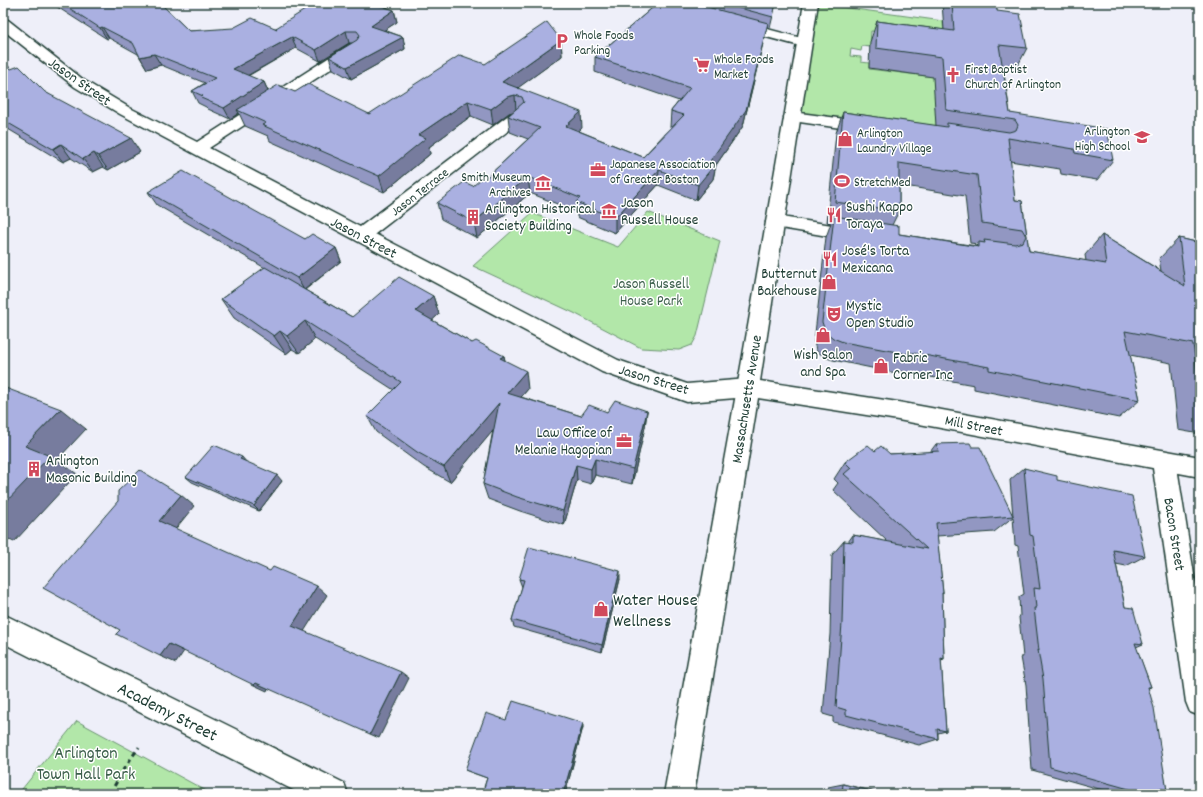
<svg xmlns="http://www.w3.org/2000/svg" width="1203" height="797" viewBox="0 0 1203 797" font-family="Dekko,sans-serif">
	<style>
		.green { fill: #b2e7a9; stroke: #68926e }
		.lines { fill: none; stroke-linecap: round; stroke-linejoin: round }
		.minor-casing { stroke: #1f3d34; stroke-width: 3 }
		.major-casing { stroke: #1f3d34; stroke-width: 3 }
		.path { stroke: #1f3d34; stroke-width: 3; stroke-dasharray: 5 4; stroke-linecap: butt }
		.minor { fill: #fff; fill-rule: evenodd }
		.major { fill: #fff; fill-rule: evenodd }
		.wall { fill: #9297c2; stroke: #1f3d34; fill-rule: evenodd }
		.shaded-wall { fill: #777b9e; stroke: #1f3d34 }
		.building { fill: #aab0e1; stroke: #1f3d34 }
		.labels { text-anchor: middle; stroke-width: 3; stroke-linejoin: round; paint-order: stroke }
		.far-poi-label { font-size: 13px; fill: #1f3d34; stroke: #fff; text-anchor: start }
		.far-street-label { font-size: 13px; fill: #1f3d34; stroke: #fff }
		.street-label { font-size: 15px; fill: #1f3d34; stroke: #fff }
		.poi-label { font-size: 15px; fill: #1f3d34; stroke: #fff; text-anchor: start }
		.park-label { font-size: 15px; fill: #3c5f4b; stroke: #fff }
		.near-poi-label { font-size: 18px; fill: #1f3d34; stroke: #fff; text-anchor: start }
		.near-street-label { font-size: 18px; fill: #1f3d34; stroke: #fff }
		.near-park-label { font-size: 18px; fill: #3c5f4b; stroke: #fff }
	</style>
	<rect width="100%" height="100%" fill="#eeeff9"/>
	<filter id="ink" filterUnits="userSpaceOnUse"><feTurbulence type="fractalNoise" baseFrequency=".025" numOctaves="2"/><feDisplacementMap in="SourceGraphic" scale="8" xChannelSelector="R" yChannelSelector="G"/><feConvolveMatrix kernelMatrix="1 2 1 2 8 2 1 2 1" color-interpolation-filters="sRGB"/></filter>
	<g filter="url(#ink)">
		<path class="green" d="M811,3L943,21L945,51L888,33L871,31L870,47L862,46L861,51L851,49L850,56L861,57V62L869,63V69L935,77L961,140L792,117Z
			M648,212L720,241L697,336L692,345L679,350L641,348L574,313L473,266L532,213L618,247Z
			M77,721L212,794H18Z"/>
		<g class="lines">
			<defs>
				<path id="minor" d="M3,19L8,20L85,81L130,108L197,142L350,44L355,43L360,44L362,47L360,50L209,148L360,227L510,114L516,112L522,114L524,117L522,120L375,234L618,360L687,384L748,379L756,382L759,388L756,394L748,397L687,402L602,372L120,114L75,87L3,30Z
					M737,21L809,40L811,43L809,46L804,47L732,28L730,25L732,22Z
					M792,112L868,122L874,124L876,127L874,130L868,132L786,120L784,117L786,114Z
					M775,216L857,229L863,231L866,235L863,239L857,241L769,226L766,222L769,218Z
					M1164,451L1172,454L1176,461L1200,612V716L1190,712L1186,702L1152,461L1156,454Z
					M3,614L344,783L348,794H301L3,643Z"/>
				<path id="major" d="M804,3H818L760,381L898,402L1200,457V477L898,420L758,398L694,794H664L743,355Z"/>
			</defs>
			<use href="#minor" class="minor-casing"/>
			<use href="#major" class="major-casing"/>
			<path class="path" d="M110,794L123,770L139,747"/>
			<use href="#minor" class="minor"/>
			<use href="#major" class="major"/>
		</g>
		<path class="wall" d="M51,3H160L189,31L276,28L393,3L386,8L394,10L397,22L384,30L403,37L405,49L351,79L333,69L329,57L353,43H349L320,61L296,48L248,76L264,82L268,91L295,92L369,114L485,64L561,40L562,56L517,88L582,128L579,131L643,157L671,127H670L671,111L679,101L595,72V57L658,3H776L770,28L767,27L743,126L716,165L713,179L696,200L658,185L615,233L577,217V212L530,193L477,238L441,219L437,203L473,186L485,179L528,139L510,132L508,116L512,112L509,113L493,125L471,116L429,147L430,154L384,192L270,141L268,136L245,126L239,113L230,119L208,109L206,107L198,103L192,91L205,83L161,65L147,69L138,54L109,38L107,39Z
			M942,3H996L997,11L1027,48L1016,69L1003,67L1010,113L1113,160L1097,180L1061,174L1060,169L1010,161L1015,200L1022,201L1029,251L1086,261L1085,255L1102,235L1161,271L1159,259L1179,238L1200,243V434L1178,430L1171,363L1130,355L1140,400L1119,418L974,389V385L898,371L896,373L833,360L824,357L816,350L814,342L826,237L831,223L827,222L836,133L843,112L936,126L933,77L869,68L870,42L877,21L944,30ZM899,185L965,196L970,243L978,244L976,246L899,234L892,225L899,211Z
			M3,61L11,69L45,92L140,152L108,170L103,167L93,172L71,158L63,162L3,126Z
			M148,192L305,239L336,248L341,261L305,290L352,317L433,296L439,314L432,320L472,343L504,356L505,361L528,389L521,397L581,416L607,412L647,411L645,427L632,484L595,475L591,484L577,480L564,525L520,511L488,499L483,484L493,430L450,482L424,467L376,432L367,416L394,390L315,339L299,353L292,349L286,354L234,318L221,299L265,268L157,205Z
			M936,444L972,447L1013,516L1010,480L1024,468L1057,480L1145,556L1126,566L1116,564L1125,607L1143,644L1136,647L1151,687L1148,688L1167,791L1159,792L1147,794H1117L1032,770L1026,685L1021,657H1023L1019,617L1020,616L1019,597L1024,594L1018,546L1015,545L1013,517L994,532L937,536L943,593L942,594L944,659L941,660L946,731L938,733V739L919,745L833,722V717L823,714L830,634L832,555L844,541L848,542L853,535L888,542L833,490L838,483L834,479L845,462L875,451L890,454L930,452Z
			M186,477L282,481L259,511L192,482Z
			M519,579H620L602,652L514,627L512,620L522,587Z
			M506,720L583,727L565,794H482L487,778L470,772L465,770Z
			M843,784L883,794H827L828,787Z
			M1005,792L1013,794H985Z"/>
		<path class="shaded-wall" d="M372,3H393L375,15Z
			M394,10L397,22L374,37L371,26Z
			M768,23L764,38L743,126L716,165L713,179L696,200L698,185Z
			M102,27L109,38L107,39L100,28Z
			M346,31L349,43L320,61L316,50Z
			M292,37L296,48L238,81L233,69Z
			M403,37L405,49L351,79L347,67Z
			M561,40L562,56L504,98L502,82Z
			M154,54L161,65L147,69L140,57Z
			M264,82L269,94L237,110L239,113L230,119L224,108Z
			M515,95L516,111L509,113L493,125L491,109L507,97Z
			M468,101L471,116L429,147L430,154L384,192L379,176L418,135Z
			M581,112L582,128L567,142L566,126Z
			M131,138L140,152L108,170L98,156Z
			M61,144L71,158L63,162L53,149Z
			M94,153L103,167L93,172L83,159Z
			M659,170L658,185L615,233V218Z
			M528,177L530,193L477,238L474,222Z
			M336,248L341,261L304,290L297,278Z
			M433,296L439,314L422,330L416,311Z
			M305,321L315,339L299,353L287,336Z
			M280,331L292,349L286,354L274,336Z
			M3,332L5,336L3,338Z
			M504,356L508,374L500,358Z
			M526,371L528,389L511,409L507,393Z
			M499,403L502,420L450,482L444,467Z
			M61,409L86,429L57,460L77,474L14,542L3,537V505L25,446Z
			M647,411L645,427L632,484L633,469Z
			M242,457L247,463L240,459Z
			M595,459V475L591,484V469Z
			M576,465L577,480L564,525L563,511Z
			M277,475L282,481L259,511L254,506Z
			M181,495L194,506L173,532L159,521Z
			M620,571V579L602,652V645Z
			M317,586L327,595L303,633L292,626Z
			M169,644L184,651L176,663L160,656Z
			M401,672L409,678L379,738L370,734Z
			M256,683L268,688L267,691L254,685Z
			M583,723V727L565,794H563Z"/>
		<path class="building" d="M61,3H160L189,31L233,28L252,18L277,29L276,28L316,3H372L394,10L371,26L403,37L347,67L329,57L357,40L360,35L357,31H346L316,50L292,37L233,69L264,82L224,108L201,98L203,96L192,91L215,78L154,54L140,57L133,43L102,27L100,28Z
			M658,3H692L768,23L746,110L710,161L716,163L698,185L659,170L615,218L576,202L580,198L528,177L474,222L437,203L464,182L473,186L482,178L485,179L540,128L508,116L524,102L522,97L515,95L507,97L491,109L468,101L418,135L426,138L379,176L262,125L266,123L237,110L278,85L295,92L308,84L369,114L460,55L485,64L547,22L561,40L502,82L581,112L566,126L643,157L684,115L671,111L690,88L595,57Z
			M721,3H776L773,17Z
			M952,3H996L997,11L1020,14L1027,48L999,45L1010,113L1107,129L1113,160L1075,153L1074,149L1008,138L1015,200L1022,201L1029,251L1106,264L1102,235L1185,286L1179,238L1200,243V394L1193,344L1125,331L1140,400L989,370V367L908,352V354L843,342L833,338L825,331L822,322L834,216L899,226V234L979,247V242L985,243L984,240L1015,244L1023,242L1026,236L1022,229L982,223L977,175L899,163V211L835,202L843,112L947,127V123L1009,132L1016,130L1018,125L1015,120L946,110L942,57L876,48L877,21L954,31Z
			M3,61H4L11,69L19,66L45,92L131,138L98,156L94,153L83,159L61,144L53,149L3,120Z
			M183,171L305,239L312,234L336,248L297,278L148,192Z
			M265,267L352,317L399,277L433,296L416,311L472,343L476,341L504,356L500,358L526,371L507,393L581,416L589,405L607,412L615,400L647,411L633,469L595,459L591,469L576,465L563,511L517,497L483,484L499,403L444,467L417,452L367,416L401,382L305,321L287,336L280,331L274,336L221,299Z
			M3,387L61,409L25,446L50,456L3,505Z
			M970,443L972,447H980L1013,516L936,523L943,593H942L944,659L941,658L946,731L937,729L938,739L846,715V710L836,707L842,623L844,541L853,542V535L927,549L844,474L851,468L845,462L868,445L875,451L881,446L890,454L939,451L936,444Z
			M214,445L242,457L240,459L277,475L254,506L186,477Z
			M1024,468L1057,476V480L1132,496L1145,556L1113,550L1125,607L1133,608L1143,644L1135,643L1151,687H1148L1154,708L1167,791L1159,788L1160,794H1147L1050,767L1043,679L1038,650L1039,651L1034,608H1036L1034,588L1040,589L1033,536L1030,535Z
			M140,470L181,495L159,521L270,571L273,567L317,586L292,626L401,672L370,734L256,683L254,685L169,644L160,656L116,634L120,630L43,588L118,501V491Z
			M529,547L620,571L602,645L512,620L524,580L519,579Z
			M513,701L583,723L563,794H482L487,778L465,770L486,713L506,720Z
			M843,784L883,794H842Z
			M1005,792L1013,794H1005Z"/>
	</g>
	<defs>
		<symbol id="parking-bare" viewBox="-9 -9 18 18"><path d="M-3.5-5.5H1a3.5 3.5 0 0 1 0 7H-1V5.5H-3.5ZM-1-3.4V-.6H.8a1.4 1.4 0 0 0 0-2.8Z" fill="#d1495b" stroke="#fff" stroke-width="2.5" paint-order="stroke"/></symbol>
		<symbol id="supermarket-bare" viewBox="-9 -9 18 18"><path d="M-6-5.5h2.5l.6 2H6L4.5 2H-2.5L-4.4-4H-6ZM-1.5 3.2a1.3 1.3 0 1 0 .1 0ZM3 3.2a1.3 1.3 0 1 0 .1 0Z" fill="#d1495b" stroke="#fff" stroke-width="2.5" paint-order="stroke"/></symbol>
		<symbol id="church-bare" viewBox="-9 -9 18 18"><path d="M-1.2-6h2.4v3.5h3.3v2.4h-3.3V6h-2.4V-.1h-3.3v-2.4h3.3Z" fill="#d1495b" stroke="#fff" stroke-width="2.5" paint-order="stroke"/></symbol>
		<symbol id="school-bare" viewBox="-9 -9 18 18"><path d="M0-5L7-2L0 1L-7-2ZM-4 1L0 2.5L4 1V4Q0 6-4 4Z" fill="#d1495b" stroke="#fff" stroke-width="2.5" paint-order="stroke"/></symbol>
		<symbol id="shop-bare" viewBox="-9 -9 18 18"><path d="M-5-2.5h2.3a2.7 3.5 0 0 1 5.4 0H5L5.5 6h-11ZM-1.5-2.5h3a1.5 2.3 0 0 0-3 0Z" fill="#d1495b" stroke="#fff" stroke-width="2.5" paint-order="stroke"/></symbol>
		<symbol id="office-bare" viewBox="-9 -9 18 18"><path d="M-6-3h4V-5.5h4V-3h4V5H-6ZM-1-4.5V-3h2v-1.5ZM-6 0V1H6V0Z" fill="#d1495b" stroke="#fff" stroke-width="2.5" paint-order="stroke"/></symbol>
		<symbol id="stadium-bare" viewBox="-9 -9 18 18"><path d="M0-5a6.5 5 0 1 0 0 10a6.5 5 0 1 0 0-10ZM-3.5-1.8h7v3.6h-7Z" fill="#d1495b" stroke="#fff" stroke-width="2.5" paint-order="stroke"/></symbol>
		<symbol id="museum-bare" viewBox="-9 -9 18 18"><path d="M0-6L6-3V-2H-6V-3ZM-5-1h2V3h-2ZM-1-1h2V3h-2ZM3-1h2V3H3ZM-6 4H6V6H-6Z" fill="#d1495b" stroke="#fff" stroke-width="2.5" paint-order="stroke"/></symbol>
		<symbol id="restaurant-bare" viewBox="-9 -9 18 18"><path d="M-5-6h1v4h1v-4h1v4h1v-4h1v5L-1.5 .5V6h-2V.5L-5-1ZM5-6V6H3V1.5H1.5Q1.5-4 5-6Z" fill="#d1495b" stroke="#fff" stroke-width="2.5" paint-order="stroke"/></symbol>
		<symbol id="building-bare" viewBox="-9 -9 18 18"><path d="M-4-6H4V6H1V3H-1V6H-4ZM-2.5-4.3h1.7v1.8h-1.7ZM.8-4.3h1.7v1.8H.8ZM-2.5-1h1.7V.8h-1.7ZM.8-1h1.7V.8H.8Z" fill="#d1495b" stroke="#fff" stroke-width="2.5" paint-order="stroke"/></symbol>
		<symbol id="theatre-bare" viewBox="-9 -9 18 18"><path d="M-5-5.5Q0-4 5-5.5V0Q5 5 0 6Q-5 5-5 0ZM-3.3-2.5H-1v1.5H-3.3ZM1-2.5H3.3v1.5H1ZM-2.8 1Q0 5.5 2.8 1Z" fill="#d1495b" stroke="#fff" stroke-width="2.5" paint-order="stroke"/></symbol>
	</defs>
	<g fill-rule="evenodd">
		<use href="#parking-bare" x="551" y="30" width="22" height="22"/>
		<use href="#supermarket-bare" x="691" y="54" width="22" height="22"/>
		<use href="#church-bare" x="942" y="64" width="22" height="22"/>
		<use href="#school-bare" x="1131" y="126" width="22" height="22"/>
		<use href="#shop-bare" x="834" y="128" width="22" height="22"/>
		<use href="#office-bare" x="587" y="159" width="22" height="22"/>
		<use href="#stadium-bare" x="831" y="170" width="22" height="22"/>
		<use href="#museum-bare" x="532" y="172" width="22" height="22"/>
		<use href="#museum-bare" x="598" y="200" width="22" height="22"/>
		<use href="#restaurant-bare" x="823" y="204" width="22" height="22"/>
		<use href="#building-bare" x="462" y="206" width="22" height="22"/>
		<use href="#restaurant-bare" x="819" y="248" width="22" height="22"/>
		<use href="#shop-bare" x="818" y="271" width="22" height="22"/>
		<use href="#theatre-bare" x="823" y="303" width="22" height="22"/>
		<use href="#shop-bare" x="812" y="324" width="22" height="22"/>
		<use href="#shop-bare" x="870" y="355" width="22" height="22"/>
		<use href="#office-bare" x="613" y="430" width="22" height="22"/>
		<use href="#building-bare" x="23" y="458" width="22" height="22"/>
		<use href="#shop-bare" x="590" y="598" width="22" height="22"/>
	</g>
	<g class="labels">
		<g class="far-poi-label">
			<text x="574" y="39">Whole Foods<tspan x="574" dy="15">Parking</tspan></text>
			<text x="714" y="63">Whole Foods<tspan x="714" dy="15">Market</tspan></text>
			<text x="965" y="73">First Baptist<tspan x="965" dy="15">Church of Arlington</tspan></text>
			<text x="1130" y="135" text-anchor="end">Arlington<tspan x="1130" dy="15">High School</tspan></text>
			<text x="857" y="137">Arlington<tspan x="857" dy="15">Laundry Village</tspan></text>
			<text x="610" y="168">Japanese Association<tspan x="610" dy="15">of Greater Boston</tspan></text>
			<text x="531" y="181" text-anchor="end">Smith Museum<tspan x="531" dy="15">Archives</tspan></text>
			<text x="854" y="186">StretchMed</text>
		</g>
		<g class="far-street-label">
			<text transform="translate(419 191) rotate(-38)" y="5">Jason Terrace</text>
		</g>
		<g class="street-label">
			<text transform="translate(80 81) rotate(35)" y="5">Jason Street</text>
			<text transform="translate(364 237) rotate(28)" y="5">Jason Street</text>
			<text transform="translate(654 379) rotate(17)" y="5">Jason Street</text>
			<text transform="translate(746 399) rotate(-81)" y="5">Massachusetts Avenue</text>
			<text transform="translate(974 425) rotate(11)" y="5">Mill Street</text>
			<text transform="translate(1175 534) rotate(81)" y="5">Bacon Street</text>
		</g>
		<g class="poi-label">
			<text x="621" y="207">Jason<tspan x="621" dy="17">Russell House</tspan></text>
			<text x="846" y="211">Sushi Kappo<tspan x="846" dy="17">Toraya</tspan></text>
			<text x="485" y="213">Arlington Historical<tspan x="485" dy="17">Society Building</tspan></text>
			<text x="842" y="255">José's Torta<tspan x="842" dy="17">Mexicana</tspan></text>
			<text x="817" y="278" text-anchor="end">Butternut<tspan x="817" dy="17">Bakehouse</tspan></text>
			<text x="846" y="310">Mystic<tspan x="846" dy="17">Open Studio</tspan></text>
			<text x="823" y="359" text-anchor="middle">Wish Salon<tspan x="823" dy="17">and Spa</tspan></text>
			<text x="893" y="362">Fabric<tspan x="893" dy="17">Corner Inc</tspan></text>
			<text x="612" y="437" text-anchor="end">Law Office of<tspan x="612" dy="17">Melanie Hagopian</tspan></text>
			<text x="46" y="465">Arlington<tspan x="46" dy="17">Masonic Building</tspan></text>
		</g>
		<g class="park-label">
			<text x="651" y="288">Jason Russell<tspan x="651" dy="17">House Park</tspan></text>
		</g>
		<g class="near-poi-label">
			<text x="613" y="605">Water House<tspan x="613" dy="21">Wellness</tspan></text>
		</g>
		<g class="near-street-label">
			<text transform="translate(168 711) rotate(27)" y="6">Academy Street</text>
		</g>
		<g class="near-park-label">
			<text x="86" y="758">Arlington<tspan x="86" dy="21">Town Hall Park</tspan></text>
		</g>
	</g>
	<rect width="1203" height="797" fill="none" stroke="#fff" stroke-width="16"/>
	<rect x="8" y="8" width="1187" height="781" fill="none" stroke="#1f3d34" stroke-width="1.5" filter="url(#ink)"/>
</svg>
